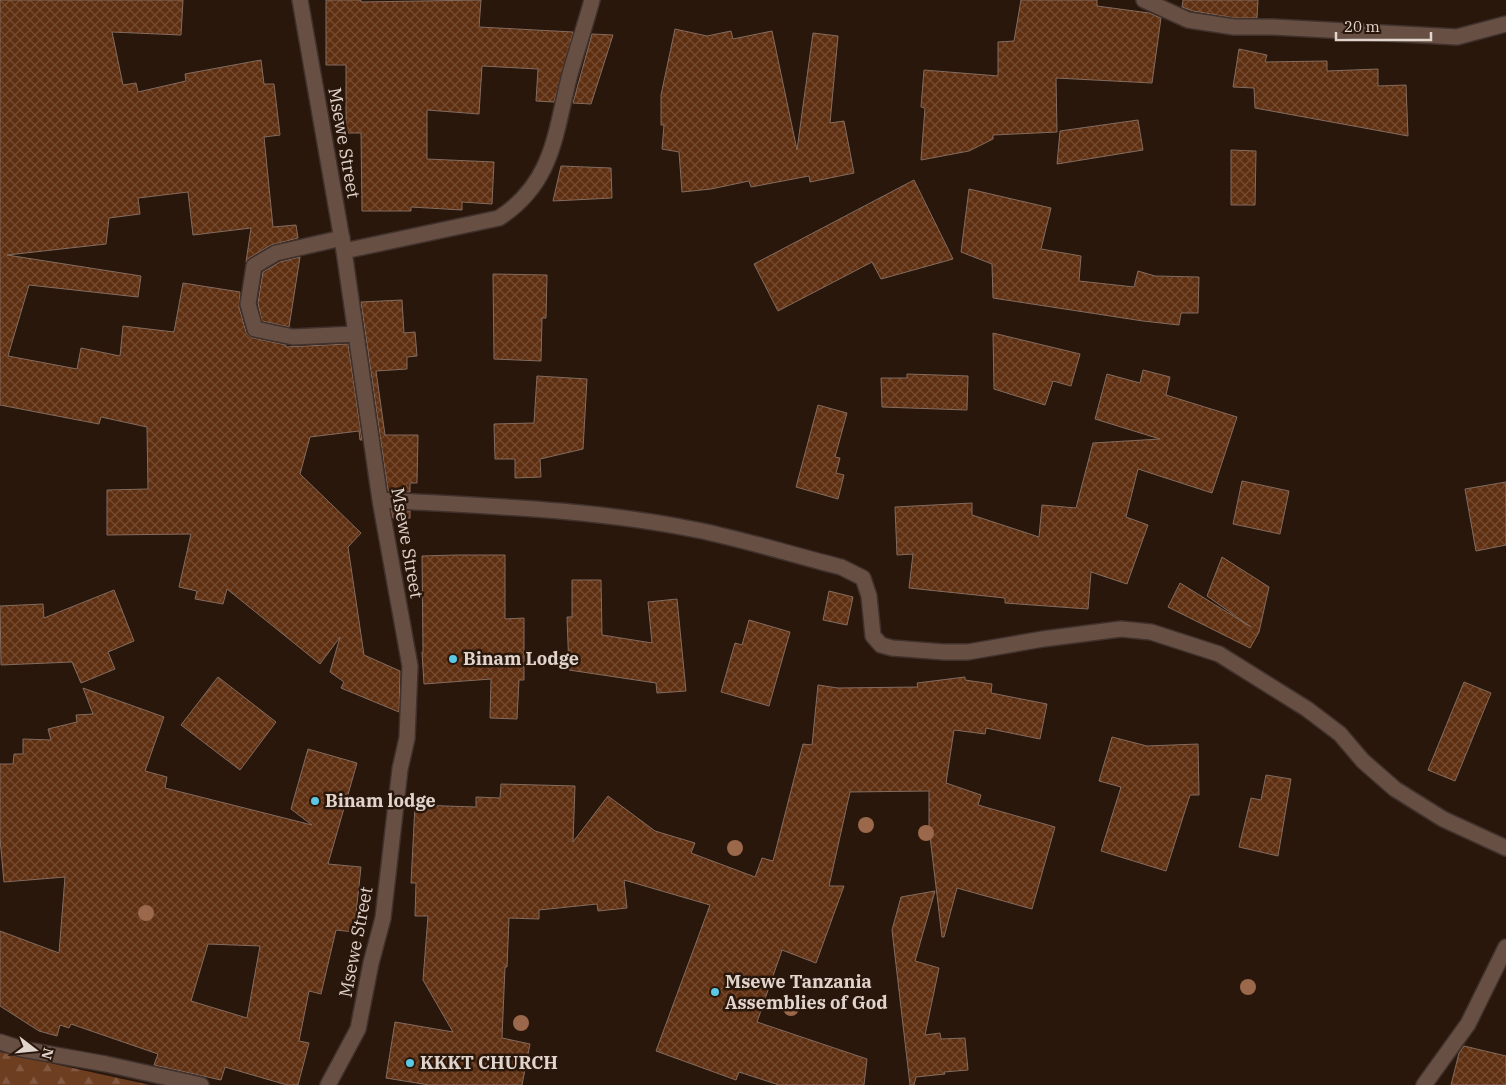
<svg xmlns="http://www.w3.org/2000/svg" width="1506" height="1085" viewBox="0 0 1506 1085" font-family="'IBM Plex Serif',serif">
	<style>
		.forest { fill: url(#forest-firs) }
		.building { fill: url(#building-cross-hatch); stroke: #836b5e; fill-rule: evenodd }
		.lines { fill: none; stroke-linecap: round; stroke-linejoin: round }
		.service-casing { stroke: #40312d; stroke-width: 18 }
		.minor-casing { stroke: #40312d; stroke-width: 18 }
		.service { stroke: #675043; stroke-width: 15 }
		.minor { stroke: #675043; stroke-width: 15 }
		.tree { fill: #9b684b }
		.poi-dot { fill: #5bc8e6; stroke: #2a170c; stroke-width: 2 }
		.labels { text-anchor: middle; stroke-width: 5; stroke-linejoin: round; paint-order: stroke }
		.street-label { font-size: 18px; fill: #e1d4cc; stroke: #2a170c }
		.poi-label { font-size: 18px; font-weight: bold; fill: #e1d4cc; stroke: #2a170c; text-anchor: start }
	</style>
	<defs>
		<pattern id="forest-firs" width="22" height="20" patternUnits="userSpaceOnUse" patternTransform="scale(1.25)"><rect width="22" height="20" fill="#6e3e21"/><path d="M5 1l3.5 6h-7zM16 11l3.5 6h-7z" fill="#825940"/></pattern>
		<pattern id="building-cross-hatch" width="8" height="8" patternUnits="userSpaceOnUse" patternTransform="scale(1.25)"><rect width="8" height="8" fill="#5e2f11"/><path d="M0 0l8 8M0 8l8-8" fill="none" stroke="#754c32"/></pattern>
	</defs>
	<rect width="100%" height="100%" fill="#2a170c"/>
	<path class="forest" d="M0,1052L150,1085H0Z"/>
	<path class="building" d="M0,0H183L181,35L112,32L123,85L136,83L138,92L186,81L185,74L261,60L264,84H274L280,135L264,137L273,227L296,225L298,238L271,245L249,258L246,262L251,228L193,235L188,192L138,198L140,214L109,218L106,244L7,255L141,276L138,297L29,285L8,356L77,369L81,348L120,356L123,326L174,332L183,283L240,292L239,307L246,332L249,336L253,338L286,345V347L348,344L362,440H360L359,431L310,437L300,474L361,533L348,547L364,655L400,671L399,712L341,688L344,682L330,672L340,637L320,664L227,589L223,604L195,599L197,591L179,587L191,534L107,535V490L148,489L147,427L101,417L99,424L0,405Z
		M326,0H361V2L481,0L479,27L573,32L554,102L536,101L538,69L482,66L479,114L427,110V159L494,162L492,204L462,202V210L411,207V211H362L361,133H346V65H326Z
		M1021,0H1097V6L1149,13L1161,18L1152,83L1056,78L1057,132L993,135V139L969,151L921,160L925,108L921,107L924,70L998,76V42L1014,41Z
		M1183,0H1258L1257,18H1235L1193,11L1182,7Z
		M675,29L707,36L731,31L733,39L772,31L797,150L813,33L838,36L830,123L844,121L854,173L810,182L809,176L751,187L749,181L711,189L682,192L679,152L662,149L664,125H661V95Z
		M592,34L613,35L591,104L573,103Z
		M1239,49L1267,55L1265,62L1327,61V71L1378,69V86L1406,85L1408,136L1255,108L1254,88L1233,87Z
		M1138,120L1143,150L1057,164L1060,131Z
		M1231,150L1256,151L1255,205H1231Z
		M561,166L611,168L612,198L553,201Z
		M914,180L953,259L881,279L872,262L778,311L754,264Z
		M969,189L1051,208L1041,249L1081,256L1079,281L1134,287L1138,271L1155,276L1199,277L1198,313H1181L1179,325L1143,321L993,298L992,264L961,252Z
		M300,257L289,327L262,321L258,303L263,272L280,262Z
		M493,274L547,275L546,318H542L541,361L494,359Z
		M402,300L404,333L415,332L417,356L407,357V369L376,371L385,435H418L417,483H410V492L388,491L361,302Z
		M993,333L1080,354L1071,386L1053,381L1045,405L994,389Z
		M1143,370L1170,377L1166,395L1237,417L1212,493L1138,469L1126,517L1148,525L1127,584L1091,572L1088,609L1005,603V598L909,588L913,554L897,555L895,507L972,503V515L1039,537L1042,505L1076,508L1093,443L1160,439L1095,419L1107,374L1140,383Z
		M907,374L968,376L967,410L882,407L881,378H907Z
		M537,376L587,379L583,449L540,459L541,477L515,478V459H495L494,424L534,423Z
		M818,405L847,413L835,457L840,458L836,473L844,475L838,499L796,487Z
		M1242,481L1289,491L1280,534L1233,524Z
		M1506,482V545L1476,551L1465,489Z
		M391,510L410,511V518H393Z
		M457,555H505V619L524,618V680H519L517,719L490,718L491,679L424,684L422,652H423L422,556Z
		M1222,557L1269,587L1259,632L1250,648L1168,607L1180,583L1251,627L1207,596Z
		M572,580H601L602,635L652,643L648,602L677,599L686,691L657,693L656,683L569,670L567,617H572Z
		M114,590L134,641L108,652L115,669L81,683L72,662L1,665L0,606L43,604L44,618Z
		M829,591L853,597L847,625L823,620Z
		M749,620L790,632L769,706L721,692L735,643L742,645Z
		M218,677L276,722L240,770L181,725Z
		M965,677V680L992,684L991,693L1047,704L1040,739L986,728L985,734L954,730L946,783L981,795L978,805L1055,827L1032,909L957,888L944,937H942L929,828V791L850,792L829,886H844L816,963L782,950L757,1022L867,1059L864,1085H779L739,1072L736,1080L656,1051L710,905L624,880L627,908L598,911L597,904L539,910V919L509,918L507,967H505L502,1038L530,1044L522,1085H429L386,1078L395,1022L453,1032L423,980L428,916H415L416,883H411L415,805L476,807V797L500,798L501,784L575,786L573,842L608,796L655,831L695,843L691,853L755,877L762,858L773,861L803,744L812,745L818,685L838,688L918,687L917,683Z
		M1464,682L1491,693L1455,781L1428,770Z
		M83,688L164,717L145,771L167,777L165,788L312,825L291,809L308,749L357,763L328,864L361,867L354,932L336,930L321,994L309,991L299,1041L309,1043L298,1085H287L225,1067L221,1080L154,1065L158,1054L71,1024L69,1028L60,1025L57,1036L39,1031L0,1006V931L59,953L65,877L4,882L0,839V764H13L14,754H23V739L51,740L48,729L77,722L76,715L93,714ZM208,944L260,946L247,1018L191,1001Z
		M1112,737L1147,746L1198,744L1199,795H1190L1166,871L1101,851L1121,787L1099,781Z
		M1266,775L1291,779L1278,856L1239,847L1251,798L1261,800Z
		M935,891L915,961L939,968L925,1035L940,1033L941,1039L965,1038L968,1070L944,1072L945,1074L916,1077L914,1085H910L892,930L901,897Z
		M1464,1046L1506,1056V1085H1451L1459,1053Z"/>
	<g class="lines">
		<defs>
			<path id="service" d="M342,238L276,253L254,266L248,304L255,329L293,337L356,334"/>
			<path id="minor" d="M300,0L344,251L380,500L410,666L407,738L400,769L383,918L371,963L358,1029L328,1085
				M1144,0L1188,20L1234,27H1273L1457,37L1506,24
				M344,251L499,218C553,183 555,134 569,78C576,52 585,26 592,0
				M380,500C485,506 593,509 697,530C746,540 793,555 841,567L863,578L869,596L873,636L881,645L892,648L944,652H968L1043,639L1121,629L1151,632L1219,654L1307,709L1340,734L1363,761L1395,789L1443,819L1506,848
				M0,1042L22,1049L106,1064L201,1085
				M1424,1085L1468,1024L1506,947"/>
		</defs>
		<use href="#service" class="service-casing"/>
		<use href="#minor" class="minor-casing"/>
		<use href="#service" class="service"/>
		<use href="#minor" class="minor"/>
	</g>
	<g class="tree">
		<circle cx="866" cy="825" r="8"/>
		<circle cx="926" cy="833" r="8"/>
		<circle cx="735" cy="848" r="8"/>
		<circle cx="146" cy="913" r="8"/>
		<circle cx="1248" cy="987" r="8"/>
		<circle cx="791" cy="1008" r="8"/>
		<circle cx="521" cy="1023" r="8"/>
	</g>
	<g class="poi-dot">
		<circle cx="453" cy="659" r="5"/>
		<circle cx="315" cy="801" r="5"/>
		<circle cx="715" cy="992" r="5"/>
		<circle cx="410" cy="1063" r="5"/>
	</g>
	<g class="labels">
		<g class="street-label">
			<text transform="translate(344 143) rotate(80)" y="6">Msewe Street</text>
			<text transform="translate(407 543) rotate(80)" y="6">Msewe Street</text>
			<text transform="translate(356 942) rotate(-79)" y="6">Msewe Street</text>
		</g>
		<g class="poi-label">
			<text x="463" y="665">Binam Lodge</text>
			<text x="325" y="807">Binam lodge</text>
			<text x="725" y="988">Msewe Tanzania<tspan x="725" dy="21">Assemblies of God</tspan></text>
			<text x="420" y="1069">KKKT CHURCH</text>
		</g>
	</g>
	<g transform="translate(35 1050) rotate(106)" stroke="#2a170c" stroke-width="4" paint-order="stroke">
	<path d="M0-4L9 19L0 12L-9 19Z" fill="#e1d4cc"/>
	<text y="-8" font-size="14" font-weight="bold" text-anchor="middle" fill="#e1d4cc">N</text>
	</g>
	<path d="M1336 32v8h95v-8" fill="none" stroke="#e1d4cc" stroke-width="2.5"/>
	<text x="1344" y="32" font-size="15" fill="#e1d4cc" stroke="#2a170c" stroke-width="4" paint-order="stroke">20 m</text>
</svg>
